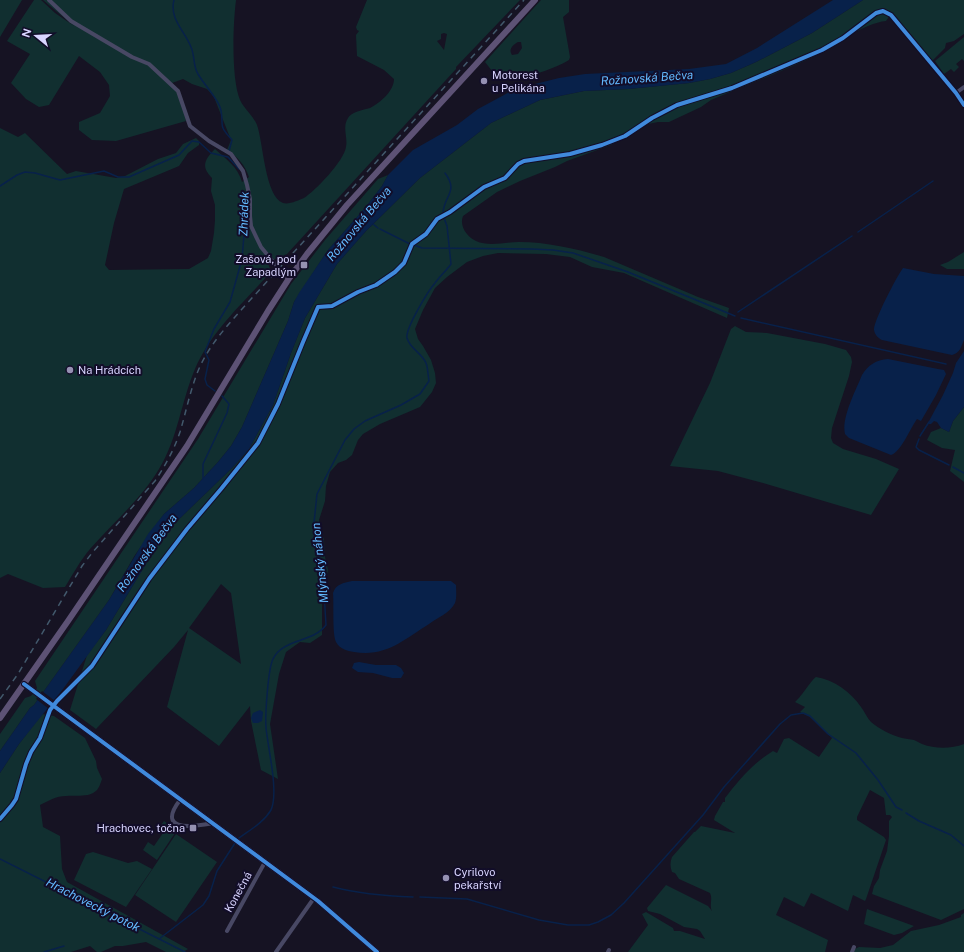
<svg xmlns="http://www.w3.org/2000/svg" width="964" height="952" viewBox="0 0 964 952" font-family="'Public Sans',sans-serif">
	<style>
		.green { fill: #112f30; fill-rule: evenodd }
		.water { fill: #08214a }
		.pier { fill: #161323 }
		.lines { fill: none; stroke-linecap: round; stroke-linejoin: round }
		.stream { stroke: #08214a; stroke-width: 1.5 }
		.street { stroke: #484864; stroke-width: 4 }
		.secondary { stroke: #575476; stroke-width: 5.5 }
		.primary { stroke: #5d5275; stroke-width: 6 }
		.rail { stroke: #42596c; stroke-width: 1.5; stroke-dasharray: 6 5; stroke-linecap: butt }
		.cycleway-casing { stroke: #120d29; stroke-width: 6 }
		.cycleway { stroke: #408adc; stroke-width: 4 }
		.poi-dot { fill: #9591b2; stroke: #120d29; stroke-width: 1.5 }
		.labels { text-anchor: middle; stroke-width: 4; stroke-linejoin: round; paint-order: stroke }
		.poi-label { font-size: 11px; fill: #d9d5ff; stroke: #120d29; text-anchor: start }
		.street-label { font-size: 11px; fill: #d9d5ff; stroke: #120d29 }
		.water-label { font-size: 12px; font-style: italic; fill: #63baff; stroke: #120d29 }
	</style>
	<rect width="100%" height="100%" fill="#161323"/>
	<path class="green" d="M0,0H22L0,37Z
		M34,0H41L55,13L74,26L43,0H236C233,24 231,78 240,100C244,109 253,115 257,125C263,141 265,197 283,203C289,205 299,200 304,198C315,191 344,161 346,147C348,137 342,127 348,118C351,112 363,110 370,108C380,103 394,91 394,79L384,70L357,56L356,35L359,31L357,30L356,27L367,0H520L456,67V69L287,254L273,260L269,253L266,257L271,272C244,302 211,331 195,369C181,402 178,438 159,469C142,498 112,524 90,549C80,561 73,574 65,587L43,588L8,574L0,578V128L18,137L25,133L67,174L76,171L116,178L125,176L158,159L176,153L183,144L196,138L199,141V145L188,153L179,166L124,189L114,223L105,265L109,270L189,269L208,258L211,251L214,233L215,220V205L211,191L212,178C201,167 204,160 215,149C226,159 238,167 242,182L249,177C245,165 238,157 227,150L231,140L214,97L207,89L192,84L183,79L172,83L179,90L186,121L116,141L92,140L79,130V122L100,113L110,96L109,85L100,72L79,56L49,105L39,107L26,99L11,83L30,54L7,41ZM444,33L447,34L444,50L437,41L441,39V34Z
		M541,0H569V12L563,17L570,57L569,60C554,69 536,74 519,78L514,71L501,73L496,76L485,62ZM518,42H521L522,48L518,54L512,55C508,49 513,45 518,42Z
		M863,0H964V34L954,41L946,43L945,48L932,61C926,56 923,48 918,44C909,36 897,24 892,12L886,21C864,23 836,45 815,56C781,72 746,85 711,100L701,107L669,122H658L648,124L611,145L567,161L555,167L520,181L497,192L463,216C459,226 467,237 476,241C489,247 505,242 519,242C547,242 577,249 604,257L698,297L729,308L727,318L624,273L592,267L570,257L546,254L498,253L483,256L467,262L447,277L435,288L423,310L415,329L418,339L423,346L431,360L435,373L436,383L432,392L420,407L380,424L363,434L358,440L352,455L346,460L338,463L330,472L326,486L325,501L319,520L324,540L325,557L328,570L322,601V635L310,643L300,642L286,652L279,674L270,724L278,779L261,770L251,721L250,706L219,746L167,707L188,630L174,647L96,729L70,710L87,655L106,630L161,539L173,525L232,468L249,449L273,405L291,353L305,318L337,264L366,231L420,178L491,123L540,100L584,91L628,89L689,83L710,79L731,73L756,62L812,33ZM221,584L231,593L241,664L189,628Z
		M964,37V61L962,59L956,64L959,67L954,72L951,69L944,74L935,61Z
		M388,175L382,186L365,208L328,250L294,302L288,321L242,427L231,446L218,462L194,488L164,514L135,555L109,600L34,705L30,708L0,751V734L25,698L31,696L37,688L35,681L198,439L291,284L325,240L378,179Z
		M964,252V269H947L940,265L948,262Z
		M735,326L746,332L767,333L825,344L846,350L851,357L852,362L849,376L832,428L831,438L833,443L843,449L876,459L899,469L871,515L763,483L718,471L670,466L710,383L731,329Z
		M964,407V482L950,471L955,450L942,448L927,440L931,432L941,428L949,432L953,421Z
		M816,677C834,680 851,692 861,707C865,712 867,718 871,722C879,729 891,735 902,738C905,739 910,739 914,740C917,741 919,743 922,744C935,749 951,749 964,744V909L941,920L872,894L874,886L879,878L880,870L887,851L889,836V821L892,817L890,815H886L884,798L870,790L857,817V820L884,837L886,840L866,899L865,901L853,895L848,911L811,893L804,907L784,897L776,915L828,940L825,952H628L648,925L642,914L646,912L673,928L674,931H680L705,939L700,931L697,929L684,927L660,914L648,911L647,908L666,885L708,906L712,911C709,905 713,899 710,893L679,879L675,873L672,872C670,867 670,862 672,857L694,832H695L701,826L735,833L714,820L715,816L723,802H725V798C739,780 753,763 773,751L777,753L784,739L789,738L819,757L832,738L810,717L800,712L805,707L795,702C802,696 812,679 816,677Z
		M42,714L54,716L85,738L96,761L97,768L102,779C101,782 99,788 97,790C89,798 76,795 66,796C56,796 48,801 40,805L43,827L60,836L62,869L67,882L188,949L183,952H166L146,942L123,946H115L101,952H97L90,946L71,952H0V773L19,744Z
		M164,821L177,830L157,860L143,850L148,842L154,846L163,833L158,829Z
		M176,834L217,862L176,922L135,895Z
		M93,852L128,863L137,861L152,869L126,907L74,880L86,854Z
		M867,909L914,926L902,933L894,935L864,924Z
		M964,913V952H854L855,949L859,947L880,948L893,945L911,931L939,925L961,917V915Z"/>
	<path class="water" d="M833,0H863L812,33L756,62L731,73L710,79L689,83L628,89L584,91L540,100L491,123L420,178L366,231L337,264L305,318L291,353L273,405L249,449L232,468L173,525L161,539L106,630L63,689L19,744L0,773V751L30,708L34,705L109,600L148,534L164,514L194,488L218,462L231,446L242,427L288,321L294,302L299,293L328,250L365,208L382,186L388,175L413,150L457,125L478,109L515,89L559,78L585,74L689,69L726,64L757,48Z
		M903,268L934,274L964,276V340C961,347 960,353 952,355L882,340C878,338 875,335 874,330C873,322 897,276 903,268Z
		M964,351V407L953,421L949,432L941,428L937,422L934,421L931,424H929L928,423L943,395L953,373L956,363Z
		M888,359L938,369L944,370L946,374L936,395L921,421L917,419C911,427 901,452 891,455L849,438L845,434C841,418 856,390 862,375C868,365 876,360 888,359Z
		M352,581H451L456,585C456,591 457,597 455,603C450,613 437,618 429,624C403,640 387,657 354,652C347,651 340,649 336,642C332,635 334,603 333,593C336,584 343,583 352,581Z
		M359,662L376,665H396L401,668L404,673L401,678H392L373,673L358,672L352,668L354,663Z
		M260,710L263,712L262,721L258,723H253L251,718L253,713Z"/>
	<path class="pier" d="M42,691L55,701L49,709L36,699Z"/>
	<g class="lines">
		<path class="stream" d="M174,0C169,19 185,31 191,47C195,56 193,67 198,74C205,86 215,95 220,107C223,114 221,125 223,128C225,133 229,136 232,140L229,151
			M0,186L17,175L25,172L35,173L60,180L104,171L118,177H129L179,155L192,141L199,142L211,153L228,157L239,169
			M443,213C444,195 459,192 445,173
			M373,224L378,228
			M380,229L410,244
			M858,232L933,181
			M414,245L422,248L532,249L553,250L573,253L628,272L735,316
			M738,312L852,236
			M741,318L946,364
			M215,391L207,385L205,379L209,360L205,352L214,329L230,302L242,259L246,211L247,193
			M920,436L929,422
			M919,439L916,447L919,450L949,465
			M953,467L964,473
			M203,479V464L227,413L229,404L222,396
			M906,813L919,821L951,835L964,846
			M239,838C250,830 264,822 271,810C279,793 268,748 266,728C265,716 268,669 273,659C283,638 313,643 326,625L324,592L314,523L317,494L345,440L354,429L365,421L401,405L420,394L429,381C428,376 428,368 426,363C422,353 410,349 407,338C405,329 428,291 435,283C440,276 446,271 451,264L447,226L444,218
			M0,859L185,952
			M333,887C360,894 384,896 413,897
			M420,897L467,899L539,920L568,925H589L598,922L611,915L624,903L703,815L724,787L780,724L791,715L803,713L810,716L828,734L856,753L878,780L896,807L902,810
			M159,939L203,905L209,896L217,871L235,843
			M44,952L64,946"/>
		<path class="street" d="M49,0L71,21L132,57L149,64L178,91L190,126L209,141L231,154L243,171L247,185L250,199V216L251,226L261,247L288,280
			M964,87L956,93L964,105
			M180,800C167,817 169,827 192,826C199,825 205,825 212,823
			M227,931L265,862
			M276,952L314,898
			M608,952L609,950
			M852,952L854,947"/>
		<path class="secondary" d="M24,684L318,901L377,952"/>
		<path class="primary" d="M0,718L68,621L187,446L268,311L288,280L307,254L347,205L535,0"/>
		<path class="rail" d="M0,699L18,674L82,566L92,553L155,481C165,466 174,450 180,432C186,412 190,391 198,371C208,347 225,328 242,309L524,0"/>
		<defs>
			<path id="cycleway" d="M24,684L318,901L377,952
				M0,819L12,805L16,799L26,764L31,752L40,738L50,710L57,701L92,666L149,579L187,529L221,489L258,443L278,404L303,342L318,307L332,306L358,292L376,285L395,272L404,263L412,244L426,234L437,219L450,212L484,187L505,178L518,164L524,161L570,154L602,145L625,136L652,118L677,105L732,88L822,50L843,38L876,13L883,11L891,15L956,93L964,105"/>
		</defs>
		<use href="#cycleway" class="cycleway-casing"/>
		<use href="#cycleway" class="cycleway"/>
	</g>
	<g class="poi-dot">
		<circle cx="484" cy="81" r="4"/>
		<rect x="300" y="261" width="8" height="8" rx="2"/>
		<circle cx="70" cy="370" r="4"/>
		<rect x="189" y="824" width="8" height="8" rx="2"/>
		<circle cx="446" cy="878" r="4"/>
	</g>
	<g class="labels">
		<g class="poi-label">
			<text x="492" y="79">Motorest<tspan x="492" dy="13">u Pelikána</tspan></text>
			<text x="296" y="263" text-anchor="end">Zašová, pod<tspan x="296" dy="13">Zapadlým</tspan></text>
			<text x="78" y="374">Na Hrádcích</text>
			<text x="185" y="832" text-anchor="end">Hrachovec, točna</text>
			<text x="454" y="876">Cyrilovo<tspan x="454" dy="13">pekařství</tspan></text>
		</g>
		<g class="street-label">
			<text transform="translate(238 892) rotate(-61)" y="4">Konečná</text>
		</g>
		<g class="water-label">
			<text transform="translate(647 78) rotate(-4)" y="4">Rožnovská Bečva</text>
			<text transform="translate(244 214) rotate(-88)" y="4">Zhrádek</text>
			<text transform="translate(359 224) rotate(-50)" y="4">Rožnovská Bečva</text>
			<text transform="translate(147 553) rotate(-54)" y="4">Rožnovská Bečva</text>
			<text transform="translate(320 563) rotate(-96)" y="4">Mlýnský náhon</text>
			<text transform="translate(93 905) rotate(27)" y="4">Hrachovecký potok</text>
		</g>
	</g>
	<g transform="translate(36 36) rotate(288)" stroke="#120d29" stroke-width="3" paint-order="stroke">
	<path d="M0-3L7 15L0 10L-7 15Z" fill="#d9d5ff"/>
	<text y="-6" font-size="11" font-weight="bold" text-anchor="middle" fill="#d9d5ff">N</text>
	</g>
</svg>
